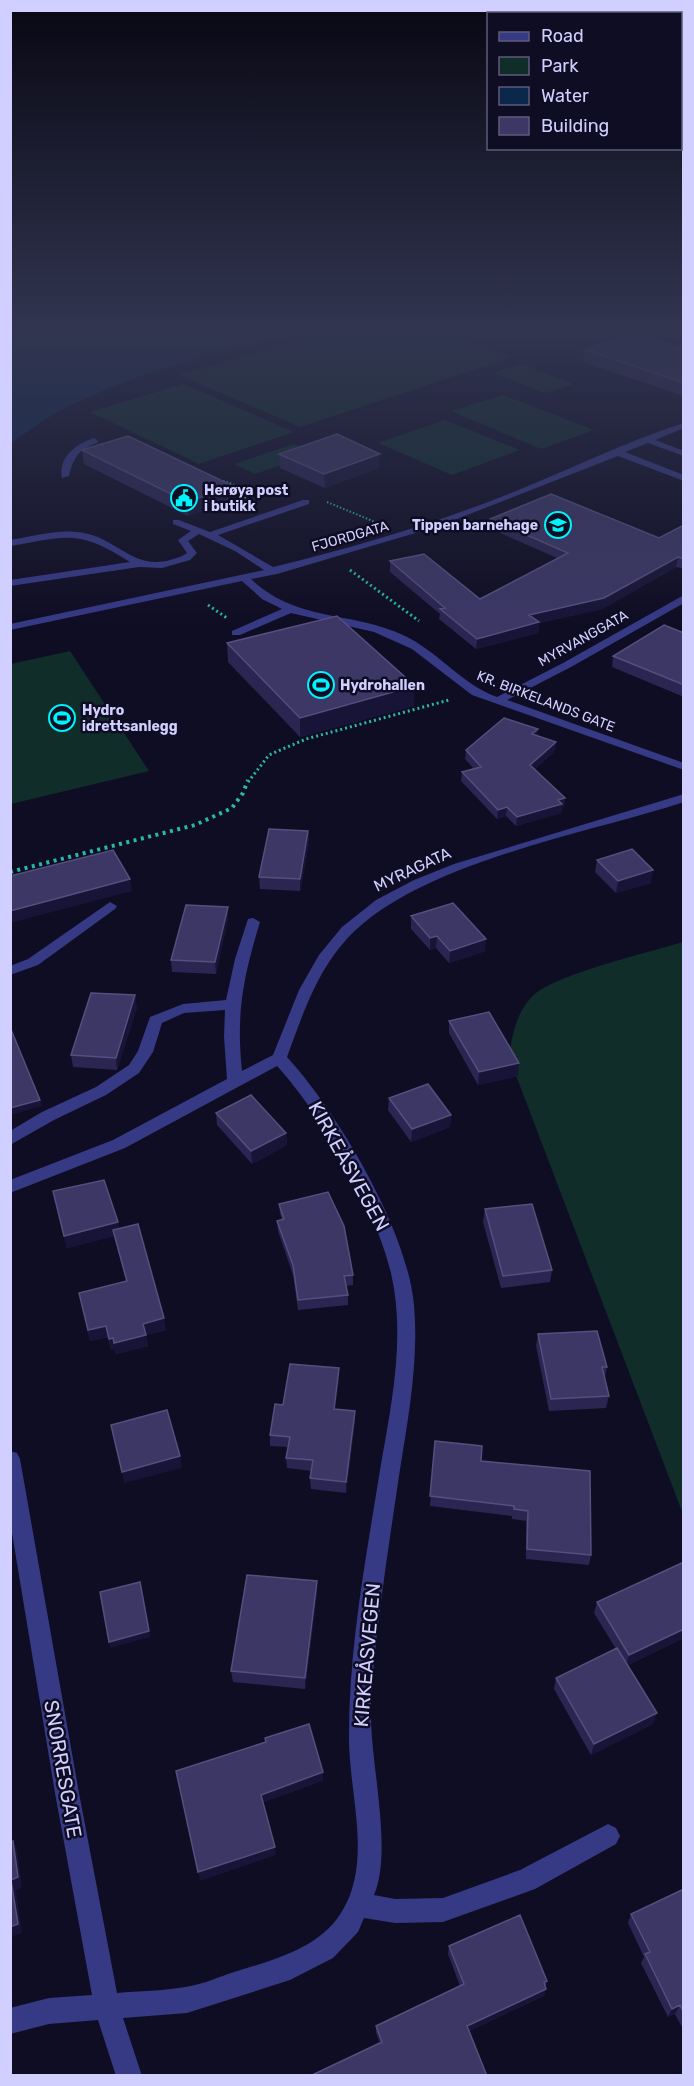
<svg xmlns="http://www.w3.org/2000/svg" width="694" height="2086" viewBox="0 0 694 2086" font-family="Rubik,sans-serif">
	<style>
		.green { fill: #102d2a }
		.water { fill: #0b2749 }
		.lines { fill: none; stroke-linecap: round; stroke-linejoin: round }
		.path-far2 { stroke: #2ab8a6; stroke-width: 2; stroke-dasharray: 1.5 2; stroke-linecap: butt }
		.path-far1 { stroke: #2ab8a6; stroke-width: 3; stroke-dasharray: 2 3; stroke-linecap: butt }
		.path { stroke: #2ab8a6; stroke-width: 4; stroke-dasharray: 3 4.5; stroke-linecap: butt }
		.minor { fill: #363984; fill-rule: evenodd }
		.wall { fill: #2b2552 }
		.shaded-wall { fill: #181437 }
		.building { fill: #3c3765; stroke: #544f7d; stroke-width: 1.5 }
		.labels { text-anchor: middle; stroke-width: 5; stroke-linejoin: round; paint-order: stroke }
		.far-poi-label { font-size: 14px; font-weight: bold; fill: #d1cfff; stroke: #0f0d23; text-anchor: start }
		.far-street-label { font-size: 14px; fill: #d1cfff; stroke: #0f0d23 }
		.street-label { font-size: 16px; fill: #d1cfff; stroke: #0f0d23 }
		.near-street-label { font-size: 20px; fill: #d1cfff; stroke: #0f0d23 }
	</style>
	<rect width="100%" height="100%" fill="#0f0d23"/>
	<path class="green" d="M327,332H440L512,357L300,427L179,375Z
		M521,364L574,384L545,393L493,373Z
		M183,384L294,432L199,464L90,412Z
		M503,395L594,430L541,449L451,411Z
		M445,420L520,450L452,475L378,443Z
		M294,444L314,454L255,474L234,464Z
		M70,651L149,771L11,804V664Z
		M683,942V1514L509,1057C512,1035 517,1009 535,994C558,974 650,952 683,942Z"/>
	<path class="water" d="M11,332H291C215,354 136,372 65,408C46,418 28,431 11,443Z"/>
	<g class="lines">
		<path class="path-far2" d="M223,481L233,484L249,502
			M327,502L375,522"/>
		<path class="path-far1" d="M350,570L419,621
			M208,605L227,618
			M248,782L269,755L306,739L449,700"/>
		<path class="path" d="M10,872L195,825L232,808L243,793L248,780"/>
		<path class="minor" d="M684,423V428L655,440L684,451V456L648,443L625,452L684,475V481L618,456L439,526L277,574L251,579C298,624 356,610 409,638C441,655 462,684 497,697L563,663L684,595V603L571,667L507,700L684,763V770L472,695L412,649L374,632L291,613L240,635H232V631L282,609L262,599L242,581L10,630V624L264,570L235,551L199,534L188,541L197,553L190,560L162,568L139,567L10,586V580L130,562C78,529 68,536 10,546V540C34,536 60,528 84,533C117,539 134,570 170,560C176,558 182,557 187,553L178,540L191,531L173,524V520H179L210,532L303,500H309V504L218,535L273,567C352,548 430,525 506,495C565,472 624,442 684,423Z
			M94,438L98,441L97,443C79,449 73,458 69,476L62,478C58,457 76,444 94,438Z
			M684,794V802C584,835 406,864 340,947C314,979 301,1019 287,1057C338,1113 407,1229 414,1305C419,1362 408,1419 399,1476C388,1551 376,1626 371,1701C368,1757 394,1848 374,1895L395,1899L443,1898L520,1870L608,1824L616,1828L620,1836L616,1844L535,1889L443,1922L395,1923L364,1918L358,1932L333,1958L290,1980L187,2013L123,2018L142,2076H116L98,2020L49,2024L10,2034V2008L49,1998L92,1995L55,1793L10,1521V1451L17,1453L20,1459L79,1793L117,1993C139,1991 163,1991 185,1987C200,1985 214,1979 228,1974C268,1961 317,1951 341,1913C374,1861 348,1792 349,1735C349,1646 366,1558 380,1470C391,1406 406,1338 391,1273C376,1209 321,1114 277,1066L125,1148L10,1193V1180L113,1140L227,1079L224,1037L225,1010L184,1013L162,1023L153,1052L139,1073L106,1095L54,1120L10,1145V1131L42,1112L96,1087L129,1065L138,1051L150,1017L183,1004L226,1000L235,959L248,919L253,918L260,922C243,978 236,1013 242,1071L273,1055L299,990L319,955L342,927L376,900L414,880L454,864Z
			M110,902L117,906L115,909L38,965L10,975V966L28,959Z"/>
	</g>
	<path class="wall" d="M684,349V396L583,362L585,350Z
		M82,450L234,500L188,516L84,464Z
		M279,454L379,468L325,488L280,468Z
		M490,519L659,538L684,525V569L676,567L602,609L539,623L538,633L476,649L439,619L440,614L390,572V561L480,599L557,558L489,528Z
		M684,633V697L612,667L613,656Z
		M227,643L414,706L300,737L228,662Z
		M538,729L537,736L555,751L535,769L565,798L564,807H562L561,813L516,826L506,816L497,819L461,781L462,772L474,769L465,759L466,750Z
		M308,831L309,843L300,891L260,889L259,877Z
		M597,860L651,883L616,893L595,872Z
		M228,907V919L216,974L172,972L171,960Z
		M411,916L485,951L449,963L436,948L430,950L411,929Z
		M137,1007L117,1070L73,1067L71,1055Z
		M449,1021L518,1076L478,1085L449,1033Z
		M389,1098L451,1115L450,1127L411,1142L388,1110Z
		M216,1113L286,1133L287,1145L252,1164L217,1125Z
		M53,1191L119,1228L166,1330L146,1335L148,1346L116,1354L115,1349L111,1350L108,1337L90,1341L79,1293L126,1281L114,1236L67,1248Z
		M279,1204L353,1275V1285L346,1286L348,1295V1305L298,1310L293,1275L278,1231L277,1221L282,1219L280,1214Z
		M485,1209L552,1270L550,1282L501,1288L483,1222Z
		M538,1334L607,1367L605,1377L609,1396L606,1408L549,1411L536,1346Z
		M339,1379L335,1409L355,1422L346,1493L311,1489L310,1478L312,1471L287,1468L286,1458L288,1447L270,1446V1435L283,1405Z
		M435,1441L481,1461L591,1555L589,1565L526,1559V1521L512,1519V1516L430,1506Z
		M684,1562V1638L628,1665L653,1724L591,1755L554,1689L556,1678L616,1649L594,1613L597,1602Z
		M317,1581V1593L305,1689L233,1682L231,1671Z
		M684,1889V2031L675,2014L668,2017L641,1963L644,1957L628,1923L631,1914Z
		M449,1946L547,1981L544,1996L469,2031L380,2043L376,2033V2026L460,1986L448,1954Z"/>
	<path class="shaded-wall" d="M380,454L379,468L325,488L324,474Z
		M233,486L234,500L188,516L187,502Z
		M678,557L676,567L602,609L539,623L538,633L476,649L477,639L529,615Z
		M415,686L414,706L300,737V718Z
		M538,729L537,738L532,734Z
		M556,742L555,751L529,774L530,765Z
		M565,798L564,807H562L561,813L516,826L517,817Z
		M507,807L506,816L497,819L498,810Z
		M308,831L309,843L300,891V879Z
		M653,870L651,883L616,893L618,881Z
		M130,879L132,891L10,923V911Z
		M228,907V919L216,974L215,962Z
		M437,936L436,948L430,950V938Z
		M486,939L485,951L449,963L450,951Z
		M135,995L137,1007L117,1070L116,1058Z
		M519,1063L518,1076L478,1085L479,1072Z
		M40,1100L42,1106L10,1115V1108Z
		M451,1115L450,1127L411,1142L412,1129Z
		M286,1133L287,1145L252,1164L251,1151Z
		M118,1222L120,1235L113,1230L114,1236L67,1248L64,1236Z
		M164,1318L166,1330L146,1335L148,1346L116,1354L114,1343L143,1324Z
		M106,1326L108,1337L90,1341L88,1330Z
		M113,1338L115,1349L111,1350L109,1339Z
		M339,1368V1379L334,1419V1409Z
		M355,1411V1422L346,1493V1482Z
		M180,1456L182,1468L124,1483L122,1472Z
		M317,1581V1593L305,1689V1678Z
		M684,1629V1638L626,1666L629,1655Z
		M149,1631L150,1637L110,1648L109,1642Z
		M657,1713L653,1724L591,1755L594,1744Z
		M323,1772V1781L262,1803L261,1795Z
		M13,1841L17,1850L22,1887L16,1890L22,1933L10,1937Z
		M275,1847L276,1855L200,1881L198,1872Z
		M546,1989L544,1996L466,2033L467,2026Z
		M680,2005L675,2014L668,2017L672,2009Z"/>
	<path class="building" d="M634,333L684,349V383L585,350Z
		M337,434L380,454L324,474L279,454Z
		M128,436L233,486L187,502L82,450Z
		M551,494L659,538L684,525V559L678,557L604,598L529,615L539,622L477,639L440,609L445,608L390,561L424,554L480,599L568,553L490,519Z
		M337,616L415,686L300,718L227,643Z
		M664,625L684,633V685L613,656Z
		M504,718L538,729L532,734L556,742L530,765L565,798L558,800L562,804L517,817L507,807L498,810L462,772L481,767L466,750Z
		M269,829L308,831L300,879L259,877Z
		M632,849L653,870L618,881L597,860Z
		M113,850L130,879L10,911V876Z
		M453,903L486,939L450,951L437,936L430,938L411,916Z
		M186,905L228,907L215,962L171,960Z
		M91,993L135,995L116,1058L71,1055Z
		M489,1012L519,1063L479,1072L449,1021Z
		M10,1027L40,1100L10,1108Z
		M428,1084L451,1115L412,1129L389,1098Z
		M251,1095L286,1133L251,1151L216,1113Z
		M104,1180L118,1222L64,1236L53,1191Z
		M328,1192L344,1226L353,1275L344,1276L348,1295L298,1300L293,1265L277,1221L284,1219L279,1204Z
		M532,1204L552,1270L503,1276L485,1209Z
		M138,1224L164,1318L143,1324L146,1335L114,1343L113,1338L109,1339L106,1326L88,1330L79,1293L127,1281L113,1230Z
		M597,1331L607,1367H602L609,1396L551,1399L538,1334Z
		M290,1364L339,1368L334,1409L355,1411L346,1482L310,1478L313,1460L286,1458L290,1437L270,1435L275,1404L283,1405Z
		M167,1410L180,1456L122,1472L111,1425Z
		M435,1441L482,1446L481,1461L590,1471L591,1555L527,1549L528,1511L514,1509V1506L430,1496Z
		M684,1562V1629L629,1655L597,1602Z
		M247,1575L317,1581L305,1678L231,1671Z
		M140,1582L149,1631L109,1642L100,1592Z
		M617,1648L657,1713L594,1744L556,1678Z
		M309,1724L323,1772L261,1795L275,1847L198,1872L176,1771L266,1742L265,1738Z
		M13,1841L18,1877L11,1880L18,1924L10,1927V1842Z
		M684,1889V2013L680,2005L672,2009L645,1954L650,1952L631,1914Z
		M520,1915L547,1981L544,1982L546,1989L467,2026L487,2076H310L382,2042L376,2026L464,1984L449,1946Z"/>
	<linearGradient id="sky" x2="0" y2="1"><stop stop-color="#080713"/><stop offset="0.53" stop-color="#313550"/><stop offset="1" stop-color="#313550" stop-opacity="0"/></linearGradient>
	<rect width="694" height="624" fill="url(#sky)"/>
	<defs>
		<symbol id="civic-ring" viewBox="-11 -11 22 22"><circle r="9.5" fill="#0f0d23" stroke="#00f2fa" stroke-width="1.5"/><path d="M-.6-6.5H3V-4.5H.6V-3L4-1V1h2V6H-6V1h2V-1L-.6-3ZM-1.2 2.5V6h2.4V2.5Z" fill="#00f2fa"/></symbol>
		<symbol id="school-ring" viewBox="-11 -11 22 22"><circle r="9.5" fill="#0f0d23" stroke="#00f2fa" stroke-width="1.5"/><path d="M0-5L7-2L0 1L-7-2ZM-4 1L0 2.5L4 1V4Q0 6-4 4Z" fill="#00f2fa"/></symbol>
		<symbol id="stadium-ring" viewBox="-11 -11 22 22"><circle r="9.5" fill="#0f0d23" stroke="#00f2fa" stroke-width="1.5"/><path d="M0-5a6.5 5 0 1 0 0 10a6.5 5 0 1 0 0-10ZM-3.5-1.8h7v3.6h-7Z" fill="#00f2fa"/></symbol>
	</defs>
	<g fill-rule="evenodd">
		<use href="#civic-ring" x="169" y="483" width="30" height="30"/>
		<use href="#school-ring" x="543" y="510" width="30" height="30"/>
		<use href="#stadium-ring" x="306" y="670" width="30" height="30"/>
		<use href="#stadium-ring" x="47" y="703" width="30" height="30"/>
	</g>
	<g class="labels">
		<g class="far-poi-label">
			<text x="204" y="495">Herøya post<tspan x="204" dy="16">i butikk</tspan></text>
			<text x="538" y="530" text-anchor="end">Tippen barnehage</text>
			<text x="340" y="690">Hydrohallen</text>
			<text x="82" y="715">Hydro<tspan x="82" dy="16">idrettsanlegg</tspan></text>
		</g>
		<g class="far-street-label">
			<text transform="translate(350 536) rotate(-16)" y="5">FJORDGATA</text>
			<text transform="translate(583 638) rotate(-29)" y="5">MYRVANGGATA</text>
			<text transform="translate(546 701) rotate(21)" y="5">KR. BIRKELANDS GATE</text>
		</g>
		<g class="street-label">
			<text transform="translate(412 869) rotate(-25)" y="6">MYRAGATA</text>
		</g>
		<g class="near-street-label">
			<text transform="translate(349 1166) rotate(61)" y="7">KIRKEÅSVEGEN</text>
			<text transform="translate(367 1655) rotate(-85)" y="7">KIRKEÅSVEGEN</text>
			<text transform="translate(63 1769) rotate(80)" y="7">SNORRESGATE</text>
		</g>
	</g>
	<rect width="694" height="2086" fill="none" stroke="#d1cfff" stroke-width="24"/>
	<rect x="487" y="12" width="195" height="138" fill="#0f0d23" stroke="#5d5b7b" stroke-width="1.5"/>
	<rect x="499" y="32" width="30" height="9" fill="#363984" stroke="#5d5b7b" stroke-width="1.5"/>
	<text x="541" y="42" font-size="18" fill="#d1cfff">Road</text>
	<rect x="499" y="57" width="30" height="18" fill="#102d2a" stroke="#5d5b7b" stroke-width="1.5"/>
	<text x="541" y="72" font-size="18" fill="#d1cfff">Park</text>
	<rect x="499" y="87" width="30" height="18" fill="#0b2749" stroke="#5d5b7b" stroke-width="1.5"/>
	<text x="541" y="102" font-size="18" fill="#d1cfff">Water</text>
	<rect x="499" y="117" width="30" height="18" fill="#3c3765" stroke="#5d5b7b" stroke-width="1.5"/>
	<text x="541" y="132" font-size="18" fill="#d1cfff">Building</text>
</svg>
